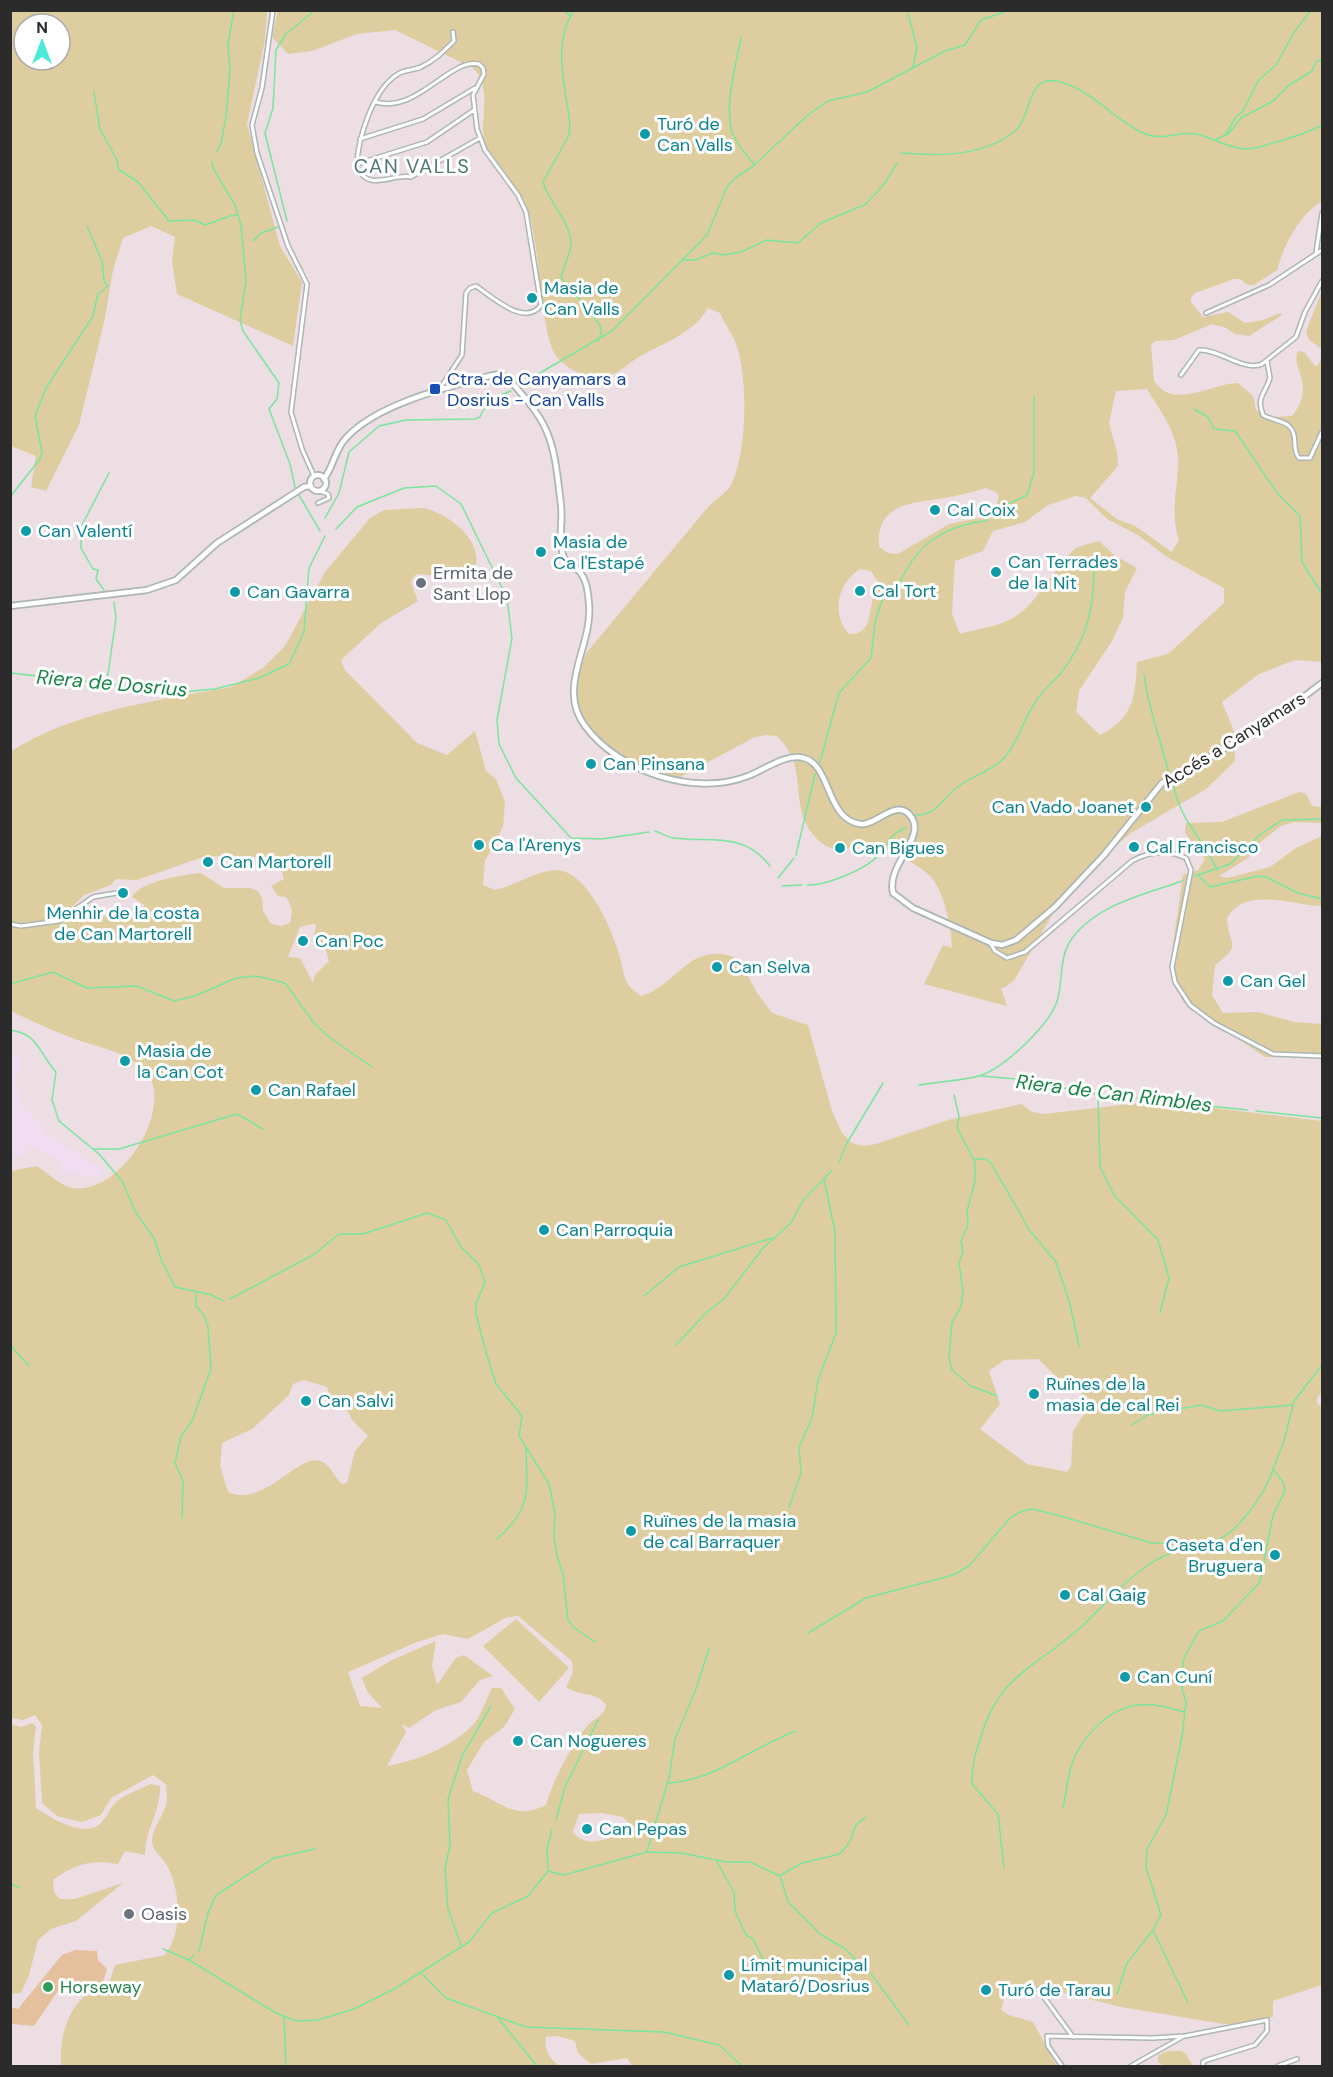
<svg xmlns="http://www.w3.org/2000/svg" width="1333" height="2077" viewBox="0 0 1333 2077" font-family="'DM Sans',sans-serif">
	<style>
		.medical { fill: #f1dcf1 }
		.green { fill: #decd9f; fill-rule: evenodd }
		.pitch { fill: #e4c09c }
		.lines { fill: none; stroke-linecap: round; stroke-linejoin: round }
		.stream { stroke: #7ae59e; stroke-width: 1.5 }
		.minor-casing { stroke: #abb6b5; stroke-width: 6 }
		.tertiary-casing { stroke: #abb6b5; stroke-width: 8 }
		.minor { stroke: #fff; stroke-width: 3 }
		.tertiary { stroke: #fff; stroke-width: 4.5 }
		.culture-dot { fill: #0f9aa8; stroke: #fff; stroke-width: 2 }
		.transit-dot { fill: #1a4fb4; stroke: #fff; stroke-width: 2 }
		.worship-dot { fill: #6b7280; stroke: #fff; stroke-width: 2 }
		.leisure-dot { fill: #2e9e5b; stroke: #fff; stroke-width: 2 }
		.labels { text-anchor: middle; stroke-width: 6; stroke-linejoin: round; paint-order: stroke }
		.culture-label { font-size: 18px; fill: #0d838f; stroke: #fff; text-anchor: start }
		.transit-label { font-size: 18px; fill: #164399; stroke: #fff; text-anchor: start }
		.worship-label { font-size: 18px; fill: #5b616d; stroke: #fff; text-anchor: start }
		.street-label { font-size: 18px; fill: #2b2b2b; stroke: #fff }
		.leisure-label { font-size: 18px; fill: #27864d; stroke: #fff; text-anchor: start }
		.neighbourhood-label { font-size: 20px; letter-spacing: 1.5px; fill: #4f7874; stroke: #fff }
		.water-label { font-size: 20px; font-style: italic; fill: #178545; stroke: #fff }
	</style>
	<rect width="100%" height="100%" fill="#ecdee3"/>
	<path class="medical" d="M11,1051L19,1057L20,1071L15,1081L22,1104L48,1135L103,1170L98,1178L71,1172L65,1176L60,1164L53,1156L31,1147L23,1154L11,1158Z"/>
	<path class="green" d="M278,10L1322,11V201C1298,216 1285,243 1277,270L1254,285H1248L1240,279H1234L1195,293L1191,297V302L1203,317L1228,312L1245,323L1263,320L1280,313L1282,315L1249,336L1235,334L1226,328L1212,324L1174,340L1155,341L1151,345L1154,381C1174,411 1212,383 1238,383L1253,396L1256,410L1275,417L1292,416C1317,385 1290,368 1298,351L1304,352L1315,366L1319,364L1322,355V662L1295,660L1259,674L1222,702L1234,731L1235,761L1206,789L1131,833L1093,865L1059,903L1015,979L1006,987L1001,988L1007,1006L924,984L943,945L952,948C951,926 945,895 932,878C925,870 915,865 906,859C897,854 888,848 877,846C854,843 837,859 817,839C785,805 812,770 777,736L765,735L753,738L675,780C636,771 584,742 574,699C570,686 581,661 588,651L709,506C716,499 728,492 732,483C747,449 748,382 737,346C733,335 725,324 720,313L708,308C693,335 659,344 634,360C627,365 617,375 607,376C586,380 558,367 551,346C538,302 541,254 528,210C520,184 493,170 485,146C478,120 494,88 473,68L395,30L357,34L312,51L288,54L272,37ZM1147,389C1159,409 1177,432 1178,457C1179,487 1169,509 1179,540L1172,552L1135,526L1117,519L1090,498L1118,466L1117,452L1109,423L1116,391ZM986,488L996,492L999,497L994,511L980,518L949,524L898,554L888,553L879,547C875,503 913,503 944,498C958,496 972,492 986,488ZM1076,496L1086,498L1107,519L1138,535L1167,557L1224,588V603L1168,654L1137,662C1135,697 1134,718 1100,735L1076,712L1079,691L1112,641L1123,618L1125,592L1137,568L1115,556L1099,541C1092,543 1083,545 1076,548C1067,553 1038,598 1025,609C1004,628 985,626 960,634L952,614L955,561L983,551L993,531L1025,522L1048,505ZM860,569L871,571L878,582C876,587 874,591 873,597C869,612 872,635 849,634C831,615 837,583 860,569Z
		M10,11H267L265,40L247,124L280,246L302,282L293,346L177,294L172,261L175,237L151,226L123,238L113,270L105,318L79,425L46,491L31,487L36,456L11,446ZM24,24H60V60H24Z
		M1322,291V349L1309,340L1306,331Z
		M423,508C452,514 492,547 470,578L416,574L411,582L418,601L381,623L341,660L345,670L417,743L447,755L475,731L486,771L496,779L505,802L503,827L485,861L483,885L495,890C515,886 535,871 556,870C586,870 612,928 619,954C625,974 621,983 641,996C679,985 690,938 739,959L757,993L772,1013L808,1025L832,1111L842,1133L852,1143L864,1146L876,1144L948,1120L1021,1104L1032,1112L1044,1114L1156,1101L1322,1121V1391L1317,1398V1403L1322,1408V1985L1273,2001V2017L1236,2024H1224L1121,2007L1029,1984L1004,1999L1001,2010L1009,2015L1033,2022L1057,2066H632L627,2058L591,2064L578,2053L575,2041L558,2036L546,2037C544,2051 549,2057 559,2066H61C60,2039 65,2013 86,1995H98L107,1990L115,1965L165,1955C183,1932 181,1889 166,1864C162,1857 152,1850 152,1841C152,1828 164,1815 167,1802C167,1796 166,1789 166,1784L153,1775L111,1798L101,1815L82,1822L57,1816L42,1803L39,1752L42,1725L35,1715L23,1720L11,1718V1171L37,1166C46,1172 61,1186 72,1188C122,1196 178,1103 144,1069C126,1052 101,1048 78,1040C55,1032 32,1021 11,1011L10,752C75,710 157,701 231,687L263,668L285,646L325,572L370,518L384,510ZM206,856L279,857L284,865L281,867L284,879L271,886L278,896L286,897C293,908 293,911 290,923L281,926L271,924L263,911L262,898L258,891L250,888H224L201,873C186,874 138,882 132,897L144,905L146,921L125,915L74,918L71,908L84,895L111,885L116,879L137,880ZM312,924L316,925L314,934L326,951L329,961L315,975L313,983L300,958L288,957L300,927ZM1038,1359L1060,1380L1093,1401L1073,1431L1071,1466L1067,1472L1027,1464L980,1429L1000,1404L989,1371L1004,1360ZM304,1380L327,1387L331,1399L347,1410L352,1420L368,1436L355,1451L347,1483L342,1484C334,1478 332,1467 323,1462C300,1449 265,1509 228,1492L220,1466L222,1443L252,1429L289,1395L293,1384ZM518,1616L572,1661L573,1672L566,1687C579,1697 595,1690 606,1705C605,1715 595,1718 588,1725C571,1746 553,1780 546,1805C513,1821 503,1802 473,1791L467,1770L484,1742L504,1727L515,1709L501,1688H492C486,1699 481,1717 472,1726C451,1747 416,1761 387,1766L406,1732L402,1724L409,1728L436,1710L461,1702L480,1680L493,1676L464,1655L456,1658L437,1685L432,1665L436,1641L392,1660L362,1678L367,1691L382,1708L360,1706L348,1672L417,1642L443,1634L468,1639L507,1617ZM601,1813L623,1817L634,1828C615,1835 589,1852 573,1832L579,1814Z
		M1299,792L1306,794L1312,806L1322,807V823L1294,822L1281,826L1258,844L1248,858L1219,876L1227,878L1270,867L1296,848L1322,836V906C1294,906 1246,885 1227,918C1228,947 1244,943 1215,965L1212,995L1223,1013L1258,1012L1294,1022L1322,1024V1057H1265L1183,1002L1172,977L1171,958L1183,875L1198,870L1205,859L1185,833L1186,823L1222,822Z
		M516,1619L569,1668L539,1702L483,1646Z
		M33,1723L36,1727L33,1752L36,1808C51,1818 84,1839 101,1823C107,1817 111,1806 117,1801C127,1794 140,1789 151,1784L160,1786C161,1811 145,1830 145,1855L125,1851L118,1864C92,1859 74,1864 53,1880L54,1892L60,1899H75L123,1883L76,1921L51,1929L38,1940L29,1975L21,1993L10,1994L11,1724L21,1727Z
		M1182,2051L1186,2054L1193,2066H1164L1158,2062V2056L1167,2051Z"/>
	<path class="pitch" d="M75,1950L97,1951L98,1960L107,1969L103,1982L92,1991L64,1982L34,2026L11,2024V2007L18,2009L62,1955Z"/>
	<g class="lines">
		<path class="stream" d="M564,10L570,16
			M575,10C551,39 566,91 570,124L569,135L543,182C549,203 568,218 571,241C572,254 563,265 561,277L600,325L601,333L598,341
			M907,10L917,47L913,67
			M741,37C736,66 724,103 732,132C736,144 746,154 754,164
			M94,92L100,129L117,160L118,169L138,182L169,221L194,220L205,225L230,216L238,215
			M1225,135L1236,117L1243,111L1258,81L1276,65L1293,34L1311,10
			M1215,140L1229,133L1241,118L1273,101L1288,86L1312,71L1316,62L1322,59
			M217,151L221,143L226,117L230,69L228,44L234,10
			M901,153C937,156 984,157 1015,131C1032,117 1026,75 1057,81C1090,88 1113,119 1143,133C1161,142 1178,131 1196,134C1213,138 1227,147 1244,149C1256,150 1311,132 1322,125
			M212,162L213,168L235,205L241,225L246,281L240,320L243,331L279,383L277,399L269,409L290,464L295,487
			M287,221L265,133L273,108L276,50L285,35L315,10
			M253,241L261,233L278,227
			M683,260H695L713,253L723,255L741,252L767,240L798,243L821,223L866,204L885,183L897,163
			M521,384L612,331L707,235L727,187L735,178L752,167L809,114L828,101L867,92L945,51L965,45L981,20L1010,10
			M1194,409L1208,417L1214,429L1235,431L1278,494L1300,516L1302,562L1322,594
			M299,495L320,531
			M10,497L40,459L42,452L35,416L46,388L93,316L98,294L108,286L104,281L102,261L87,226
			M325,518L339,493L349,452L379,426L406,420L475,419L480,417C486,402 497,396 511,391
			M336,529L357,507L404,488L436,486L461,504L507,598L512,638L497,720L499,744L516,778L571,838L602,839L649,832
			M104,590L96,579L98,570L93,569L81,548V527L109,473
			M10,673L182,692L215,689L259,678L289,664L304,632L309,568L325,536
			M1144,674C1148,709 1161,740 1169,774
			M107,681L116,618L114,602
			M820,762L839,693L871,658L875,622L886,588L900,582C918,543 944,526 986,521L994,511L1027,495L1034,472V396
			M1174,786C1180,822 1205,840 1217,870
			M916,815C937,815 940,801 955,789C969,777 988,773 1002,760C1018,744 1023,719 1036,701C1043,690 1052,683 1060,674C1087,641 1094,608 1094,568
			M655,831C662,833 666,837 673,838C712,843 743,831 770,866
			M796,855L815,774
			M1195,876L1230,864L1261,834L1282,820L1322,819
			M1199,876L1210,887L1258,876L1266,877L1298,893L1322,899
			M778,878L794,858
			M807,885C826,886 867,869 880,854C889,842 891,833 906,828
			M782,886L802,885
			M10,984L53,972L87,988L137,986L174,1001L195,996L236,978L256,976L278,981L286,984L313,1022L329,1037L372,1067
			M10,1030C39,1034 38,1052 56,1072L52,1100L59,1121L99,1154L122,1181L136,1213L154,1238L161,1259L175,1287L212,1295L223,1301
			M982,1076L1027,1080L1087,1093L1247,1110
			M919,1085C935,1082 969,1080 982,1075C1006,1066 1052,1023 1058,998C1063,977 1059,955 1073,937C1100,903 1144,895 1182,881
			M954,1095L959,1116L957,1128L975,1162V1181L967,1211L968,1225L961,1241L963,1252L959,1263L963,1291L961,1307L952,1322L949,1358L952,1370L971,1386L997,1396
			M1098,1095L1100,1167L1114,1195L1158,1240L1169,1278L1160,1313
			M1256,1111L1322,1118
			M93,1149H119L237,1114L263,1129
			M975,1159H985L991,1163L1030,1231L1056,1262L1070,1304L1079,1347
			M839,1162L847,1143L883,1083
			M644,1296L679,1267L772,1238
			M230,1299L313,1255L339,1234H363L427,1213L446,1220L461,1247L479,1265L482,1273L485,1282L476,1304V1314L486,1352L496,1384L522,1416L519,1436L549,1484L555,1513L554,1537L557,1556L563,1574L568,1620L573,1627L595,1642
			M10,1345L29,1366
			M676,1345L706,1313L724,1299L763,1248L791,1223L804,1199L824,1179
			M1132,1425L1147,1415L1201,1405L1220,1411L1293,1405
			M789,1507L801,1473L799,1447L812,1418L818,1380L836,1333L835,1232L824,1179L832,1170
			M182,1518L183,1481L175,1463L181,1436L192,1421L211,1369L208,1327L204,1315L196,1306V1293
			M497,1539C532,1508 527,1492 526,1448
			M808,1633L866,1598L953,1575L969,1566L1010,1518L1022,1511L1032,1509L1057,1515L1152,1543L1195,1544
			M669,1783C716,1780 752,1747 796,1731
			M1063,1808C1066,1795 1067,1781 1071,1767C1079,1739 1109,1707 1139,1705C1154,1703 1170,1708 1184,1712
			M556,1820L565,1787L598,1720
			M647,1851L669,1778L675,1739L696,1689L709,1649
			M716,1860L734,1892L735,1911L746,1935L753,1939L768,1970
			M1004,1868L998,1814L972,1784C971,1769 975,1754 980,1739C999,1674 1034,1669 1080,1628C1104,1606 1124,1581 1151,1563C1171,1550 1193,1548 1215,1541C1239,1532 1266,1492 1273,1469
			M548,1870L547,1849L552,1830
			M781,1875L802,1863L840,1854L849,1843L856,1825L866,1817
			M10,1883L19,1888
			M461,1945L448,1909L445,1869L450,1845L448,1799L462,1756L491,1706
			M163,1949L189,1960L276,2013L296,2021L318,2020L354,2009L394,1989L469,1942L492,1913L528,1896L548,1871L564,1875L647,1852L681,1853L727,1862H750L780,1876L788,1902L820,1934L844,1948L872,1975L909,2025
			M199,1951L208,1913L216,1895L274,1858L315,1849
			M189,1960L194,1955
			M421,1973L446,1998L526,2027L664,2032L719,2045L742,2066
			M1117,1994L1127,1963L1153,1930
			M1188,2003L1153,1930L1161,1915L1146,1867L1147,1849L1166,1815L1182,1737L1186,1702L1180,1681L1184,1658L1199,1631L1223,1621L1260,1582L1273,1515L1285,1491L1283,1482L1273,1469L1284,1441L1294,1401L1322,1365
			M284,2016L286,2066
			M498,2018L537,2066"/>
		<defs>
			<path id="minor" d="M273,10L262,88L252,125L257,153L288,246L307,284L291,412L302,449L314,476
				M453,32L454,41C444,51 434,61 421,67C414,70 404,70 398,74C373,89 357,140 357,167C369,193 392,173 411,177L480,138
				M376,102C417,114 449,58 479,64L483,68L484,74L473,95L477,129L485,150L518,195L526,212L541,305C525,328 491,296 476,286L470,288L466,293L462,355L439,390
				M360,139L423,119L475,88
				M357,164L427,142L474,110
				M1316,253L1322,213
				M1206,313L1269,285L1322,250
				M1267,361L1270,378C1265,394 1256,397 1263,415C1271,420 1282,420 1289,426C1299,435 1291,449 1299,458H1310L1322,432
				M1181,375L1199,350C1220,349 1243,372 1262,364L1296,337L1305,312L1322,281
				M318,503L329,498L328,494L320,491
				M10,924L21,926L59,921L93,897L122,892
				M991,944L995,951L1007,958L1025,952L1132,861C1150,851 1167,849 1186,858L1191,870L1172,967L1175,982L1190,1005L1214,1023L1273,1054L1322,1056
				M1038,1989L1073,2037
				M1062,2066L1048,2046L1047,2036L1153,2038L1185,2036L1267,2020V2031L1255,2045L1207,2060L1203,2062V2066
				M1131,2066L1184,2036
				M1278,2066L1297,2059"/>
			<path id="tertiary" d="M310 483a8 8 0 1 1 16 0a8 8 0 1 1-16 0Z
				M324,479C334,466 334,451 346,438C377,404 445,388 489,376L500,374L509,379C522,395 538,411 546,430C556,451 558,482 561,505C563,521 558,540 563,555C565,563 573,565 578,570C587,579 588,592 589,604C593,646 556,687 585,726C619,772 695,797 748,776C764,770 786,753 804,758C831,765 826,819 860,824C876,827 898,795 912,818C925,839 886,865 893,893L913,908L991,943L1002,945L1016,940L1055,907L1104,855L1162,783L1189,770L1281,714L1322,683
				M10,606L147,590L176,580L217,543L304,487L310,486"/>
		</defs>
		<use href="#minor" class="minor-casing"/>
		<use href="#tertiary" class="tertiary-casing"/>
		<use href="#minor" class="minor"/>
		<use href="#tertiary" class="tertiary"/>
	</g>
	<g class="culture-dot">
		<circle cx="645" cy="134" r="6"/>
		<circle cx="532" cy="298" r="6"/>
		<circle cx="935" cy="510" r="6"/>
		<circle cx="26" cy="531" r="6"/>
		<circle cx="541" cy="552" r="6"/>
		<circle cx="996" cy="572" r="6"/>
		<circle cx="860" cy="591" r="6"/>
		<circle cx="235" cy="592" r="6"/>
		<circle cx="591" cy="764" r="6"/>
		<circle cx="1146" cy="807" r="6"/>
		<circle cx="479" cy="845" r="6"/>
		<circle cx="1134" cy="847" r="6"/>
		<circle cx="840" cy="848" r="6"/>
		<circle cx="208" cy="862" r="6"/>
		<circle cx="123" cy="893" r="6"/>
		<circle cx="303" cy="941" r="6"/>
		<circle cx="717" cy="967" r="6"/>
		<circle cx="1228" cy="981" r="6"/>
		<circle cx="125" cy="1061" r="6"/>
		<circle cx="256" cy="1090" r="6"/>
		<circle cx="544" cy="1230" r="6"/>
		<circle cx="1034" cy="1394" r="6"/>
		<circle cx="306" cy="1401" r="6"/>
		<circle cx="631" cy="1531" r="6"/>
		<circle cx="1275" cy="1555" r="6"/>
		<circle cx="1065" cy="1595" r="6"/>
		<circle cx="1125" cy="1677" r="6"/>
		<circle cx="518" cy="1741" r="6"/>
		<circle cx="587" cy="1829" r="6"/>
		<circle cx="729" cy="1975" r="6"/>
		<circle cx="986" cy="1990" r="6"/>
	</g>
	<rect class="transit-dot" x="429" y="383" width="12" height="12" rx="3"/>
	<g class="worship-dot">
		<circle cx="421" cy="583" r="6"/>
		<circle cx="129" cy="1914" r="6"/>
	</g>
	<circle class="leisure-dot" cx="48" cy="1987" r="6"/>
	<g class="labels">
		<g class="culture-label">
			<text x="657" y="130">Turó de<tspan x="657" dy="21">Can Valls</tspan></text>
			<text x="544" y="294">Masia de<tspan x="544" dy="21">Can Valls</tspan></text>
			<text x="947" y="516">Cal Coix</text>
			<text x="38" y="537">Can Valentí</text>
			<text x="553" y="548">Masia de<tspan x="553" dy="21">Ca l'Estapé</tspan></text>
			<text x="1008" y="568">Can Terrades<tspan x="1008" dy="21">de la Nit</tspan></text>
			<text x="872" y="597">Cal Tort</text>
			<text x="247" y="598">Can Gavarra</text>
			<text x="603" y="770">Can Pinsana</text>
			<text x="1134" y="813" text-anchor="end">Can Vado Joanet</text>
			<text x="491" y="851">Ca l'Arenys</text>
			<text x="1146" y="853">Cal Francisco</text>
			<text x="852" y="854">Can Bigues</text>
			<text x="220" y="868">Can Martorell</text>
			<text x="123" y="919" text-anchor="middle">Menhir de la costa<tspan x="123" dy="21">de Can Martorell</tspan></text>
			<text x="315" y="947">Can Poc</text>
			<text x="729" y="973">Can Selva</text>
			<text x="1240" y="987">Can Gel</text>
			<text x="137" y="1057">Masia de<tspan x="137" dy="21">la Can Cot</tspan></text>
			<text x="268" y="1096">Can Rafael</text>
			<text x="556" y="1236">Can Parroquia</text>
			<text x="1046" y="1390">Ruïnes de la<tspan x="1046" dy="21">masia de cal Rei</tspan></text>
			<text x="318" y="1407">Can Salvi</text>
			<text x="643" y="1527">Ruïnes de la masia<tspan x="643" dy="21">de cal Barraquer</tspan></text>
			<text x="1263" y="1551" text-anchor="end">Caseta d'en<tspan x="1263" dy="21">Bruguera</tspan></text>
			<text x="1077" y="1601">Cal Gaig</text>
			<text x="1137" y="1683">Can Cuní</text>
			<text x="530" y="1747">Can Nogueres</text>
			<text x="599" y="1835">Can Pepas</text>
			<text x="741" y="1971">Límit municipal<tspan x="741" dy="21">Mataró/Dosrius</tspan></text>
			<text x="998" y="1996">Turó de Tarau</text>
		</g>
		<g class="transit-label">
			<text x="447" y="385">Ctra. de Canyamars a<tspan x="447" dy="21">Dosrius - Can Valls</tspan></text>
		</g>
		<g class="worship-label">
			<text x="433" y="579">Ermita de<tspan x="433" dy="21">Sant Llop</tspan></text>
			<text x="141" y="1920">Oasis</text>
		</g>
		<g class="street-label">
			<text transform="translate(1234 740) rotate(-32)" y="6">Accés a Canyamars</text>
		</g>
		<g class="leisure-label">
			<text x="60" y="1993">Horseway</text>
		</g>
		<g class="neighbourhood-label">
			<text x="412" y="173">CAN VALLS</text>
		</g>
		<g class="water-label">
			<text transform="translate(112 683) rotate(5)" y="7">Riera de Dosrius</text>
			<text transform="translate(1114 1093) rotate(7)" y="7">Riera de Can Rimbles</text>
		</g>
	</g>
	<rect width="1333" height="2077" fill="none" stroke="#2b2b2b" stroke-width="24"/>
	<g transform="translate(42 42)"><circle r="28" fill="#ffffff" stroke="#aaaaaa" stroke-width="1.5"/>
	<path d="M0-4.5L10 22L0 15L-10 22Z" fill="#4bebd9"/>
	<text y="-9" font-size="16" font-weight="bold" text-anchor="middle" fill="#2b2b2b">N</text>
	</g>
</svg>
